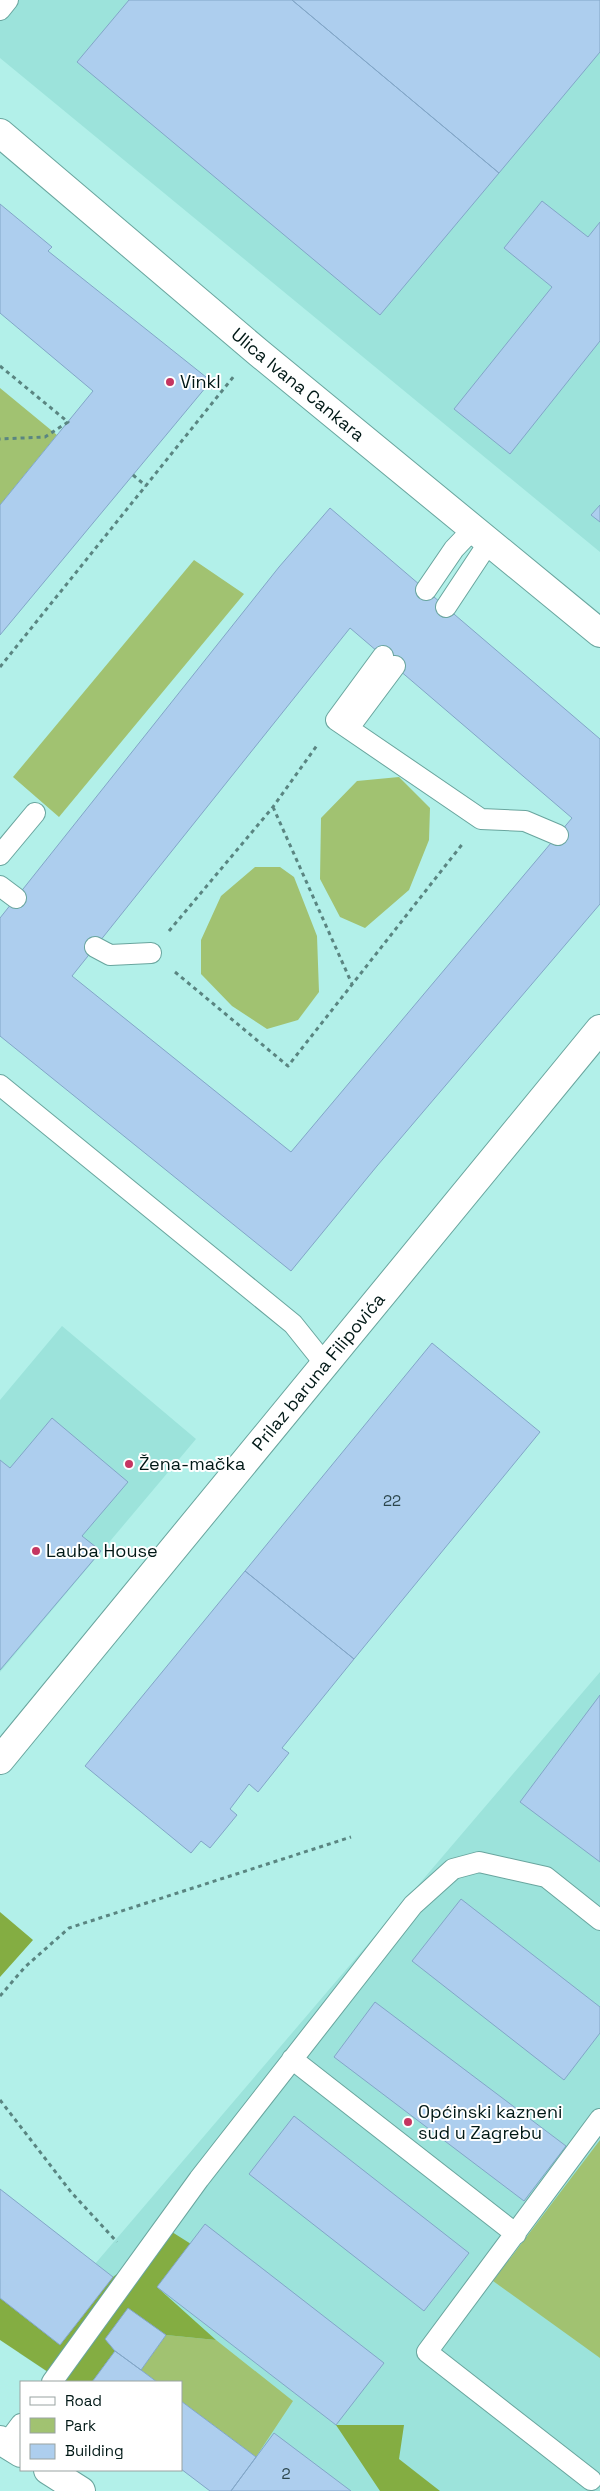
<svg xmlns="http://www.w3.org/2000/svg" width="600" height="2491" viewBox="0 0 600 2491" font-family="'Space Grotesk',sans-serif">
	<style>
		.built { fill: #9ce3db }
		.green { fill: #a1c271 }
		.forest { fill: #84ad42 }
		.building { fill: #adceee; stroke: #82a6c7; fill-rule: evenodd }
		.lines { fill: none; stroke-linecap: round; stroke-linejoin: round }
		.service-casing { stroke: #69a59e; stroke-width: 22 }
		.minor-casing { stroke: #69a59e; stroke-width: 30 }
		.secondary-casing { stroke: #69a59e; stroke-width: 30 }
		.path { stroke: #5a8581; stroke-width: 3; stroke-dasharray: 4 4; stroke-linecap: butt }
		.service { stroke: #fff; stroke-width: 20 }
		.minor { stroke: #fff; stroke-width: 28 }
		.secondary { stroke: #fff; stroke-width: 28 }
		.poi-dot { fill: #c53661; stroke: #fff; stroke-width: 2 }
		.labels { text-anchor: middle; stroke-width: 4; stroke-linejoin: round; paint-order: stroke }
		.number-label { font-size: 15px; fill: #2c464c }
		.poi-label { font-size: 18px; fill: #011816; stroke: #fff; text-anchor: start }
		.street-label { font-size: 18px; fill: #011816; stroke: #fff }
	</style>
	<rect width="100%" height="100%" fill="#b2f0e9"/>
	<path class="built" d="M0,0H600V552L0,58Z
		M62,1326L196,1439L0,1672V1400Z
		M600,1672V2491H210L181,2469V2382H63L19,2353Z"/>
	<path class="green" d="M0,388L57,435L0,505Z
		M194,560L244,594L59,817L13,777Z
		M399,777L430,808L429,840L409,890L365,928L340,917L320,879L321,818L357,781Z
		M255,867H280L294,877L317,936L319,992L298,1020L267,1029L232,1006L201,974V940L221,896Z
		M600,2140V2358L493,2281Z
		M166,2335L216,2340L293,2401L256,2457L181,2401V2382H157L141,2370Z"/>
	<path class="forest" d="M0,1912L33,1940L0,1977Z
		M172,2232L191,2244L157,2287L216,2340L166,2335L105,2339L115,2351L92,2382H63L0,2340V2298L60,2345L113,2277Z
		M336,2425H404L399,2459L440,2491H380Z"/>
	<path class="building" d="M129,0H292L499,173L380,315L77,62Z
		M292,0H600V52L499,173Z
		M542,201L588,237L600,222V341L510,454L454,409L552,287L504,248Z
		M0,204L52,247L48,251L211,381L0,635V505L93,391L0,313Z
		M600,505V522L591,515Z
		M330,508L600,739V904L377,1166L291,1271L0,1036V918L279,567ZM350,628L572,818L291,1152L72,976Z
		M432,1343L540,1432L354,1659L245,1571Z
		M52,1418L128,1482L82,1536L101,1551L0,1670V1460L10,1468Z
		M245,1571L354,1659L282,1748L289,1753L258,1792L249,1784L230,1809L237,1815L210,1848L201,1841L191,1853L85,1766Z
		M600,1695V1862L520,1802Z
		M461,1899L600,2007V2033L564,2080L412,1961Z
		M375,2002L566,2146L524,2201L334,2057Z
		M294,2116L469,2253L424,2311L249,2174Z
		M0,2189L113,2277L60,2345L0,2298Z
		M205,2224L384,2363L336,2425L157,2287Z
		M128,2308L166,2335L141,2370L115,2351L105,2339Z
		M115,2351L141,2370L157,2382H92Z
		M181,2401L256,2457L231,2491H210L181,2469Z
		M274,2433L351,2491H231Z"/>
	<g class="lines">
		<defs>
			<path id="service" d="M0,10L8,0
				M426,590L454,549L473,529
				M446,607L489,542
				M383,656L336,720L481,819L525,821L558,835
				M354,721L395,666
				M0,855L35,813
				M0,886L16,898
				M95,947L110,955L151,953
				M0,1085L293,1324L325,1364
				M292,2059L516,2234
				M52,2382L199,2179L413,1905L453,1869L479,1862L546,1877L600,1920
				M6,2444L21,2424
				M591,2480L427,2352L600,2119"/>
			<g id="minor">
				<path id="s1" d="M0,133L259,353L600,633"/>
			</g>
			<g id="secondary">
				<path id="s2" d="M0,1760L600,1029"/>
				<path d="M0,2440L21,2453"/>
				<path d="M48,2470L81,2491"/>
			</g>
		</defs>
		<use href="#service" class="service-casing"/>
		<use href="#minor" class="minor-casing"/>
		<use href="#secondary" class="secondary-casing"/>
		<path class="path" d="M0,366L68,422L45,437L0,439
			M133,475L146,486
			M0,667L234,376
			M273,807L352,984
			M169,931L273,807L318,744
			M175,972L288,1066L464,842
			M0,1996L25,1967L69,1928L351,1837
			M0,2100L71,2192L117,2242"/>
		<use href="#service" class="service"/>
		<use href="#minor" class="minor"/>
		<use href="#secondary" class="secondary"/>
	</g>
	<g class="poi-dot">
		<circle cx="170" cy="382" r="5"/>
		<circle cx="129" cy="1464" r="5"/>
		<circle cx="36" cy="1551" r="5"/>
		<circle cx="408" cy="2122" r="5"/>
	</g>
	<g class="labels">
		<g class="number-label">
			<text x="392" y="1506">22</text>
			<text x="286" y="2479">2</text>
		</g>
		<g class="poi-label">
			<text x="180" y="388">Vinkl</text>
			<text x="139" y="1470">Žena-mačka</text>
			<text x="46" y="1557">Lauba House</text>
			<text x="418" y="2118">Općinski kazneni<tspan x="418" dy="21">sud u Zagrebu</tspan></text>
		</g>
		<g class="street-label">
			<text dy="6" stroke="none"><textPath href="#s1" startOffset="390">Ulica Ivana Cankara</textPath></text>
			<text dy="6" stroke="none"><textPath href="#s2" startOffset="502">Prilaz baruna Filipovića</textPath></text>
		</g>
	</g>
	<rect x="20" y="2381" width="162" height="90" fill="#ffffff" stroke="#99a3a2"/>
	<rect x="30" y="2397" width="25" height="8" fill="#ffffff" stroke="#99a3a2"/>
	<text x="65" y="2406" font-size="15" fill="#011816">Road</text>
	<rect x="30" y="2418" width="25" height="15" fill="#a1c271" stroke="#99a3a2"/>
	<text x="65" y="2431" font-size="15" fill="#011816">Park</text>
	<rect x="30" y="2444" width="25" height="15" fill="#adceee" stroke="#99a3a2"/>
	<text x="65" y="2456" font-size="15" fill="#011816">Building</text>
</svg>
